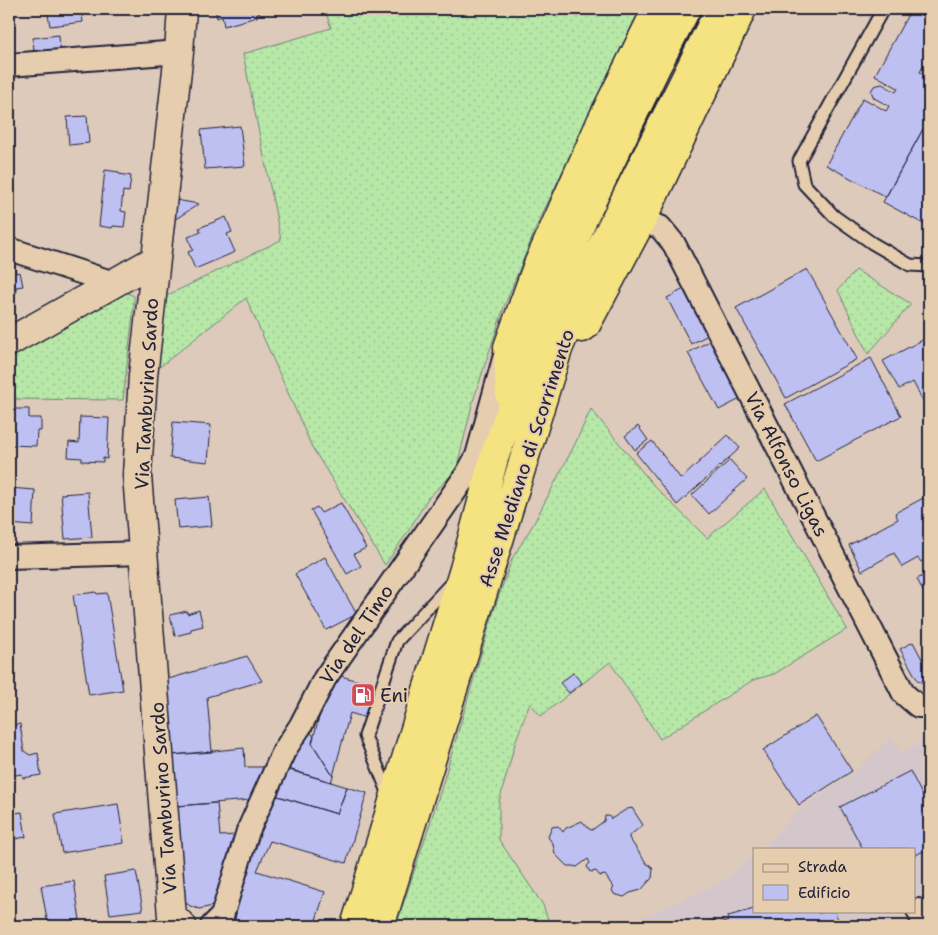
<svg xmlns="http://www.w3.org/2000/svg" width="938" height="935" viewBox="0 0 938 935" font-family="'Shantell Sans',sans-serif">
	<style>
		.built { fill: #d4c7cc }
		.grass { fill: url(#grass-dots); stroke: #6c8572 }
		.building { fill: #bec0f2; stroke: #22223b }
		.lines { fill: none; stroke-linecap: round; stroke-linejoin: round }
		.lane-casing { stroke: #22223b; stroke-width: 15 }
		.street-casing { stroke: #22223b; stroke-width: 26 }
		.secondary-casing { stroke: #22223b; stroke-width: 31 }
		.highway-casing { stroke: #22223b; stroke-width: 31 }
		.lane { stroke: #e5cdad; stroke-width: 11 }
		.street { stroke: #e5cdad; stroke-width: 22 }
		.secondary { stroke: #e5cdad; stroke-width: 28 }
		.highway { stroke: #f5e381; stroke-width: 28 }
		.labels { text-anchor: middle; stroke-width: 4; stroke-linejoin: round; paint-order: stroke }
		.street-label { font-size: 19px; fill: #22223b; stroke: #e5cdad }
		.poi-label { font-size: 19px; fill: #22223b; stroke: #e5cdad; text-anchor: start }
	</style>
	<defs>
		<pattern id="grass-dots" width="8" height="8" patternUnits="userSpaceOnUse" patternTransform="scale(1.25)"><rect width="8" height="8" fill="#b7e8a8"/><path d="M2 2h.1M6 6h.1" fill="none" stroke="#9dc792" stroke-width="1.8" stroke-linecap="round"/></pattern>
	</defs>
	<rect width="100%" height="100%" fill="#ddcabb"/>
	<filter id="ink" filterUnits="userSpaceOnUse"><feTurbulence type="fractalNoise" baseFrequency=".02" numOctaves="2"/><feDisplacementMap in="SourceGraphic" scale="10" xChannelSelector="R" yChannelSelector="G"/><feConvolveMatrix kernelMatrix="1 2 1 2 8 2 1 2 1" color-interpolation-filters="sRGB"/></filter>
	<g filter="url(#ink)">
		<path class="built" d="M892,737L901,753L923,742L929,753V900L914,906V849H761L802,807L853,773Z
			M754,854V911H901L892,915L895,926H622L721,883Z"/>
		<path class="grass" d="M325,9H640L538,223L504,307L473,401L456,471L428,498L409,530L385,565L312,447L246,298L157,369L164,297L281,240L243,54L331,28Z
			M856,270L911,304L868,354L838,290Z
			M125,292L134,296V304L123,400L9,399V356L119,297Z
			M591,409L654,486L707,538L765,489L847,629L774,674L753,680L660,739L610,662L541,716L530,703L516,740L499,802V840L543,905L550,926H396L440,793L495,607L512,559L534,523L575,444Z"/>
		<path class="building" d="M47,9H81L83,22L50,26Z
			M215,9H259L260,13L257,14V17L224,26L222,16L217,18Z
			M911,9L917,11L918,9H929V56L920,72L929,78V132L923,129L886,197L826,165L863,98L886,111L889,106L874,98L871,91L874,86L882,84L896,92L898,88L875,75Z
			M59,35L60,49L34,52L33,38Z
			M87,116L89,143L69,145L67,117Z
			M240,126L245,166L205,169L201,130Z
			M923,129L929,132V227L883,202Z
			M105,170L119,172V174L131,176L129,192L123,191L121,211L126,212L124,227L113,226L112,228L99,226Z
			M176,200L199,204L174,220Z
			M226,217L232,232L227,234L235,252L195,269L188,252L193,250L188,237L201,232L199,228Z
			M13,259L16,273L20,272L23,286L16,287L17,292L9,294V260Z
			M807,269L857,359L786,398L736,308Z
			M684,289L708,335L691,344L667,298Z
			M926,338L929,345V413L913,382L899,389L883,361Z
			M711,340L742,398L719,410L688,353Z
			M871,358L901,416L816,461L785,404Z
			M9,409H29V418H41V431H37L36,446L9,445Z
			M80,417L109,418L107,459L103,458V462L82,461V458L68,457L69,442L79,443Z
			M173,422L211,425L208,462L170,458Z
			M638,426L648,440L635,450L625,436Z
			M728,435L740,448L677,505L636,453L652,441L681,479Z
			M730,460L747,479L709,514L692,495Z
			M9,488L35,490L33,526L9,524Z
			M88,492L92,537L65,539L61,494Z
			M929,495V557L921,562L918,558L902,567L894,553L862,571L849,545L898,519L895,513Z
			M209,497L212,526L178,529L175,500Z
			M341,503L366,548L354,554L361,566L347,574L311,510L317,507L321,513Z
			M325,557L356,613L355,615L326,630L295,574Z
			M929,573V603L917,579Z
			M96,592L97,594L107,593L123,690L89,695L73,595Z
			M9,597L14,646L9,647Z
			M199,610L203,626L191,629V632L175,636L170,615L187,611V614Z
			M913,642L922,659L927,657L929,662V680L924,683L918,681L900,649Z
			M247,656L262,681L207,697L212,752L172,755L165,680Z
			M331,673L385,689L376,721L350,713L333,776L312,743Z
			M573,673L582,683L569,693L560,683Z
			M816,716L852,771L799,805L763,750Z
			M20,724L24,751L30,755L38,753L41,775L23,778L22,774L9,776V726Z
			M308,728L314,737L312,743L333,776L331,782L289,770Z
			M244,748L245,767H266L250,800L176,806L172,755Z
			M279,766L347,787L337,814L268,793Z
			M910,771L929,808V848L914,856V849H863L840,807Z
			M347,787L367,793L346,863L270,841L257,871L325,892L314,926H234L244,867L268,793L337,814Z
			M217,803L220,836L236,835L213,906L199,909L190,906L184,901L176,806Z
			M118,804L124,843L62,853L55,814Z
			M632,808L643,825L629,836V838L647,864L650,865L653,869L652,878L641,890L630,893L624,897L614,894L612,890L614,888L605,875L600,876L596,871L592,872L589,871L587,866L590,863L588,859L577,867L572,866H567L555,854L553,844L548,837L552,827L558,826L563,832L566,828L582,821L589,829L592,830L604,821L605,816H609L611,819L627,809Z
			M22,812L26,837L9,840V814Z
			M136,871L143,910L110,914L104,876Z
			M74,881L80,920L48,925L41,886Z
			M754,909V911H818V913L835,911L840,926H694L715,920L717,924L729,921L728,916Z"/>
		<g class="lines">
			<defs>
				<path id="lane" d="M883,9L799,161L804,184L834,216L872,243L910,265L929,266
					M390,797L365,736L397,641L453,581"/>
				<path id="street" d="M9,65L179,52
					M643,218L650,224L660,227L674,244L904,694L918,706H929
					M9,249L114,283
					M9,557L144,553
					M918,910L925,926
					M212,926L222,916L248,831L284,751L301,725L325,678L467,474L477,456L504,359"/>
				<path id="secondary" d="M182,9L179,52L143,376L137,475L172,916L182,926
					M9,342L155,260"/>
				<path id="highway" d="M582,328L586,325L643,218L742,9
					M510,395L508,347L537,267L601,122L657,9
					M355,926L464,569L494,458L547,307L583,219L657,65L686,9
					M380,926L558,349L604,242L720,9"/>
			</defs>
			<use href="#lane" class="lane-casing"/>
			<use href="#street" class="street-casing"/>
			<use href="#secondary" class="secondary-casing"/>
			<use href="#highway" class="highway-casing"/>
			<use href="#lane" class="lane"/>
			<use href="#street" class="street"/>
			<use href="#secondary" class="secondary"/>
			<use href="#highway" class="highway"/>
		</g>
	</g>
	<defs>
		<symbol id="fuel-square" viewBox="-11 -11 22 22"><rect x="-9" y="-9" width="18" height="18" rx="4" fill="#d1495b" stroke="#e5cdad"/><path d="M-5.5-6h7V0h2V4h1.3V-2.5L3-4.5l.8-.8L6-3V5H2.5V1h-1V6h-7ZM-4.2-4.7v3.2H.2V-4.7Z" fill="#fff"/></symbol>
	</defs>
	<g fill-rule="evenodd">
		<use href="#fuel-square" x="349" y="681" width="28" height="28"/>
	</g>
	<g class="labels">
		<g class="street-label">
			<text transform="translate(146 394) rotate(-87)" y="7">Via Tamburino Sardo</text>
			<text transform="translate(526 458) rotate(-72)" y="7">Asse Mediano di Scorrimento</text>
			<text transform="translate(787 464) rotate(63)" y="7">Via Alfonso Ligas</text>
			<text transform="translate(356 634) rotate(-56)" y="7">Via del Timo</text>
			<text transform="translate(163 798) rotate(-94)" y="7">Via Tamburino Sardo</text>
		</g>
		<g class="poi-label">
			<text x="380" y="702">Eni</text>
		</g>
	</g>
	<rect width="938" height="935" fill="none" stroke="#e5cdad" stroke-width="30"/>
	<rect x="15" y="15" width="908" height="905" fill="none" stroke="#22223b" stroke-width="2" filter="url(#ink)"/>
	<rect x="753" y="848" width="162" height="65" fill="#e5cdad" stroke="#97897f"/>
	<rect x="763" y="864" width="25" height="8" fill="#e5cdad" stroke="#97897f"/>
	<text x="798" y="872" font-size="15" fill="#22223b">Strada</text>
	<rect x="763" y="885" width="25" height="15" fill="#bec0f2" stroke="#97897f"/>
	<text x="798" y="898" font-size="15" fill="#22223b">Edificio</text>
</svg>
